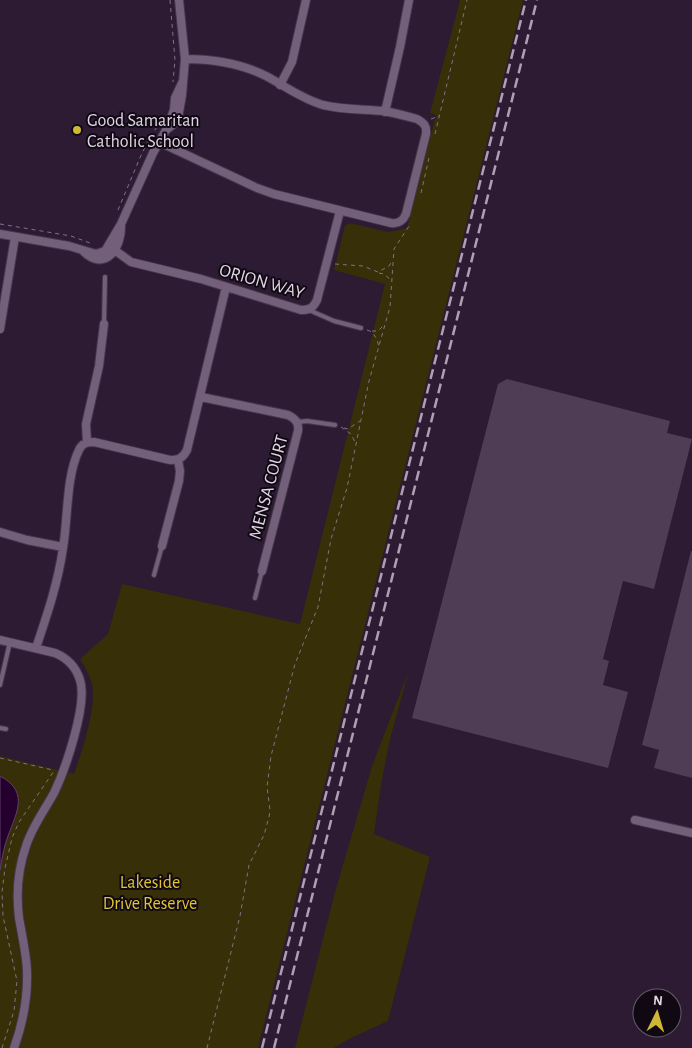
<svg xmlns="http://www.w3.org/2000/svg" width="692" height="1048" viewBox="0 0 692 1048" font-family="'Alegreya Sans',sans-serif">
	<style>
		.green { fill: #372f07 }
		.water { fill: #25002f; stroke: #5d4066 }
		.building { fill: #4f3c55 }
		.lines { fill: none; stroke-linecap: round; stroke-linejoin: round }
		.service-casing { stroke: #45374a; stroke-width: 6 }
		.minor-casing { stroke: #45374a; stroke-width: 10 }
		.path { stroke: #817286; stroke-width: 1; stroke-dasharray: 4 4; stroke-linecap: butt }
		.service { stroke: #745f7a; stroke-width: 4 }
		.minor { stroke: #745f7a; stroke-width: 8 }
		.rail { stroke: #aea0b2; stroke-width: 2.5; stroke-dasharray: 10 5; stroke-linecap: butt }
		.poi-dot { fill: #d0b736; stroke: #100913; stroke-width: 2 }
		.labels { text-anchor: middle; stroke-width: 4; stroke-linejoin: round; paint-order: stroke }
		.poi-label { font-size: 18px; fill: #e1d5e5; stroke: #100913; text-anchor: start }
		.street-label { font-size: 18px; fill: #e1d5e5; stroke: #100913 }
		.park-label { font-size: 18px; fill: #dfc434; stroke: #100913 }
	</style>
	<rect width="100%" height="100%" fill="#2c1b32"/>
	<path class="green" d="M460,0H523L258,1048H0V756L74,774C82,751 97,707 92,684C90,675 85,667 80,659L108,634L122,584L300,624L385,284L334,270L345,226L350,223L388,232L407,228L436,115L430,113Z
		M409,670L390,739L381,785L374,834L430,857L388,1021L349,1039L334,1048H295L335,892L372,766Z"/>
	<path class="water" d="M0,776C32,793 14,816 6,842C3,851 2,860 0,870Z"/>
	<path class="building" d="M507,379L670,421L667,433L692,439L654,589L623,581L603,659L609,661L603,685L628,692L608,768L412,718L498,384Z
		M691,551H692V778L654,768L659,750L642,745Z"/>
	<g class="lines">
		<defs>
			<path id="service" d="M309,310L334,321L361,328
				M104,324L105,277
				M298,422L307,421L335,425
				M154,575L162,546
				M255,598L262,571
				M0,685L10,642
				M0,728L6,729"/>
			<path id="minor" d="M280,85L292,62L306,0
				M385,112L400,47L409,0
				M166,130L175,123L178,118L182,95L185,59L179,0
				M159,142L257,188L274,194L391,223C399,224 403,221 406,214L426,134C427,126 424,123 417,119C406,116 395,113 384,111C364,109 343,110 323,105C302,99 285,86 266,76C240,63 213,59 185,59
				M0,234L69,246L96,254L105,251L121,224L153,153L166,130L174,110L175,98L183,81
				M109,246L131,262L201,279L301,310C310,310 313,308 317,300L340,211
				M83,251C105,273 122,248 121,225
				M0,329L15,237
				M201,397L288,415C296,419 299,423 298,431L262,571
				M87,442L86,424L99,366L104,324
				M0,532L27,540L63,547
				M162,546L179,481L180,471L178,460
				M0,640L55,653C67,658 76,667 80,680C88,704 65,770 54,793C44,811 32,827 26,846C18,869 16,894 19,918C22,935 26,952 27,970C28,997 23,1023 14,1048
				M36,648C47,615 58,583 63,548C68,519 66,476 79,450C82,443 87,442 94,442L170,460C179,460 183,458 187,450L226,287
				M635,820L692,833"/>
		</defs>
		<use href="#service" class="service-casing"/>
		<use href="#minor" class="minor-casing"/>
		<path class="path" d="M170,0L175,60L173,82
			M431,119L439,116
			M435,134L467,0
			M421,193L429,158
			M118,210L142,153L159,123
			M0,224L71,236L90,243
			M335,264L363,266L378,272L389,266L392,261
			M379,273L384,274L392,281
			M367,330C375,332 378,341 379,348
			M372,331H378L385,324
			M341,427L351,434L356,444
			M344,428L348,429L360,421
			M0,758L53,770
			M2,1048L14,1011L17,981L3,916L2,892L5,868L12,838L19,822L54,771
			M207,1048L240,916L249,865L264,835L269,817L270,810L267,787L271,756L295,664L318,607L331,539L347,488L369,381L390,307L394,249L411,223"/>
		<use href="#service" class="service"/>
		<use href="#minor" class="minor"/>
		<path class="rail" d="M262,1048L526,0
			M274,1048L537,0"/>
	</g>
	<circle class="poi-dot" cx="77" cy="130" r="5"/>
	<g class="labels">
		<g class="poi-label">
			<text x="87" y="126">Good Samaritan<tspan x="87" dy="21">Catholic School</tspan></text>
		</g>
		<g class="street-label">
			<text transform="translate(262 281) rotate(16)" y="6">ORION WAY</text>
			<text transform="translate(268 487) rotate(-75)" y="6">MENSA COURT</text>
		</g>
		<g class="park-label">
			<text x="150" y="888">Lakeside<tspan x="150" dy="21">Drive Reserve</tspan></text>
		</g>
	</g>
	<g transform="translate(657 1013) rotate(5)"><circle r="24" fill="#100913" stroke="#645b67"/>
	<path d="M0-4L9 19L0 12L-9 19Z" fill="#d0b736"/>
	<text y="-8" font-size="14" font-weight="bold" text-anchor="middle" fill="#e1d5e5">N</text>
	</g>
</svg>
